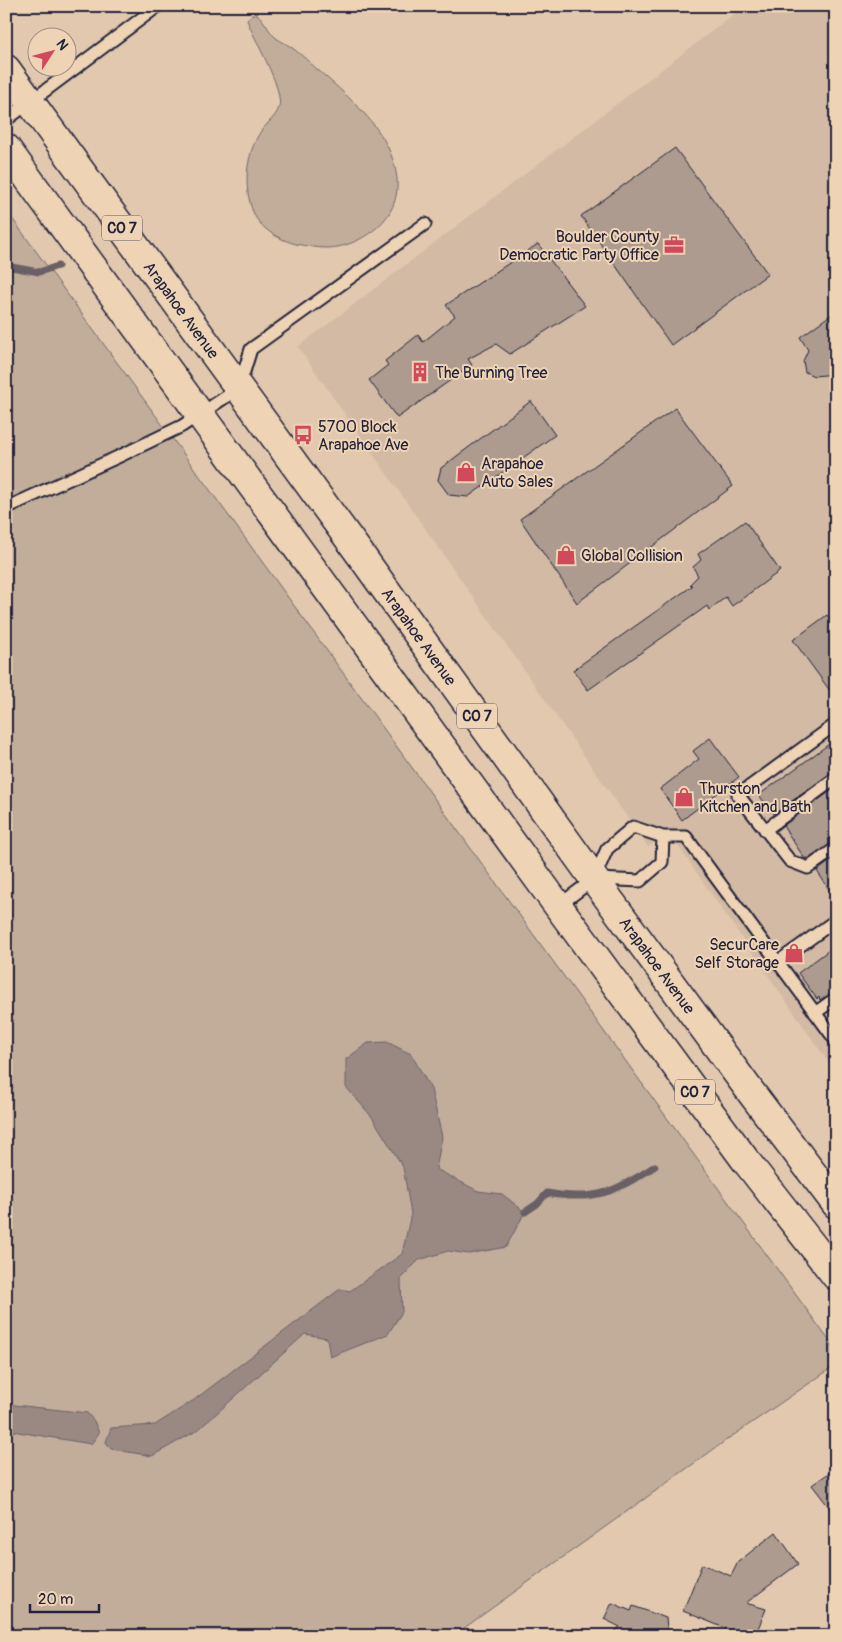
<svg xmlns="http://www.w3.org/2000/svg" width="842" height="1642" viewBox="0 0 842 1642" font-family="Pangolin,sans-serif">
	<style>
		.built { fill: #d2baa4 }
		.green { fill: #c2ad9b; stroke: #72686b }
		.water { fill: #998982; stroke: #696066 }
		.lines { fill: none; stroke-linecap: round; stroke-linejoin: round }
		.stream { stroke: #696066; stroke-width: 7 }
		.building { fill: #ac9b8e; stroke: #22223b }
		.service-casing { stroke: #22223b; stroke-width: 15 }
		.primary-casing { stroke: #22223b; stroke-width: 31 }
		.service { stroke: #eed3b5; stroke-width: 11 }
		.primary { stroke: #eed3b5; stroke-width: 28 }
		.labels { text-anchor: middle; stroke-width: 4; stroke-linejoin: round; paint-order: stroke }
		.shield { fill: #eed3b5; stroke: #5f5760; stroke-width: 1 }
		.shield-label { font-size: 15px; font-weight: bold; fill: #22223b }
		.poi-label { font-size: 16px; fill: #22223b; stroke: #eed3b5; text-anchor: start }
		.street-label { font-size: 16px; fill: #22223b; stroke: #eed3b5 }
	</style>
	<rect width="100%" height="100%" fill="#e2c8ae"/>
	<filter id="ink" filterUnits="userSpaceOnUse"><feTurbulence type="fractalNoise" baseFrequency=".02" numOctaves="2"/><feDisplacementMap in="SourceGraphic" scale="10" xChannelSelector="R" yChannelSelector="G"/><feConvolveMatrix kernelMatrix="1 2 1 2 8 2 1 2 1" color-interpolation-filters="sRGB"/></filter>
	<g filter="url(#ink)">
		<path class="built" d="M745,6H836V1073L669,833L648,847L298,347Z"/>
		<path class="green" d="M257,14C265,21 269,32 276,38C282,42 289,45 295,50C303,56 310,63 318,70C344,93 376,119 390,152C405,188 397,218 362,238C351,244 339,248 326,248C316,248 306,246 296,244C281,240 265,232 256,218C242,192 245,155 261,131C266,124 277,116 279,107C284,89 254,39 247,20L251,15Z
			M6,210L836,1350V1365L728,1439L453,1636H6Z"/>
		<path class="water" d="M387,1042L411,1054L431,1089L442,1137L436,1169L478,1191L502,1194L525,1212L506,1247L469,1254L448,1251L419,1260L401,1278L402,1312L388,1334L330,1357L327,1338L305,1334L198,1430L152,1456L111,1449L106,1442L111,1428L155,1425L194,1400L340,1289L350,1291L402,1254L411,1214L403,1167L372,1117L346,1087V1059L368,1043Z
			M6,1404L87,1413L94,1421L99,1433L91,1444L6,1430Z"/>
		<g class="lines">
			<path class="stream" d="M6,266L39,272L58,266
				M525,1212L537,1204L547,1193C594,1202 616,1192 655,1166"/>
		</g>
		<path class="building" d="M675,148L768,274L671,345L581,216Z
			M538,244L585,306L510,354L496,344L468,359L472,365L397,418L369,380L388,365L385,361L418,335L423,342L455,316L446,305Z
			M836,311V374L814,376L805,372L803,361L808,350L800,337Z
			M531,401L555,435L468,497L449,495L438,480L441,468Z
			M675,408L733,486L577,603L520,519Z
			M745,521L780,571L732,606L726,597L709,610L707,606L588,690L573,670L692,586L690,584L698,576L693,567L701,560L698,554Z
			M827,615L836,626V699L793,640Z
			M710,738L739,777L682,820L660,789L699,759L693,751Z
			M836,739V771L832,772L774,814L772,811L771,812L759,795Z
			M836,787V841L808,859L807,857L805,859L783,826Z
			M836,857V900L817,871Z
			M836,945V991L820,1000L819,997L817,999L798,973Z
			M836,1468V1516L812,1485Z
			M776,1532L798,1564L746,1603L766,1609L755,1636H744L683,1611L702,1564L731,1576L738,1562Z
			M612,1603L631,1611L633,1606L666,1618L668,1636H609L620,1627L604,1619Z"/>
		<g class="lines">
			<defs>
				<path id="service" d="M6,120L158,6
					M6,508L122,455L182,426L239,388L251,349L425,224
					M836,724L738,795L790,861L808,868L836,848
					M765,830L836,778
					M598,879L640,881L662,862L663,837
					M558,906L594,879L607,849L633,827L663,837H686L836,1041
					M779,961L836,920
					M815,1013L836,998"/>
				<g id="primary">
					<path id="s1" d="M6,69L360,554L594,879L753,1095L836,1204"/>
					<path d="M6,148L558,906L746,1161L836,1276"/>
				</g>
			</defs>
			<use href="#service" class="service-casing"/>
			<use href="#primary" class="primary-casing"/>
			<use href="#service" class="service"/>
			<use href="#primary" class="primary"/>
		</g>
	</g>
	<defs>
		<symbol id="office-bare" viewBox="-9 -9 18 18"><path d="M-6-3h4V-5.5h4V-3h4V5H-6ZM-1-4.5V-3h2v-1.5ZM-6 0V1H6V0Z" fill="#d1495b" stroke="#eed3b5" stroke-width="2.5" paint-order="stroke"/></symbol>
		<symbol id="building-bare" viewBox="-9 -9 18 18"><path d="M-4-6H4V6H1V3H-1V6H-4ZM-2.5-4.3h1.7v1.8h-1.7ZM.8-4.3h1.7v1.8H.8ZM-2.5-1h1.7V.8h-1.7ZM.8-1h1.7V.8H.8Z" fill="#d1495b" stroke="#eed3b5" stroke-width="2.5" paint-order="stroke"/></symbol>
		<symbol id="bus-bare" viewBox="-9 -9 18 18"><path d="M-5-6H5V4H4V6H2V4H-2V6H-4V4H-5ZM-3.5-4V0h7V-4ZM-3.5 1.2v1.5H-2V1.2ZM2 1.2v1.5H3.5V1.2Z" fill="#d1495b" stroke="#eed3b5" stroke-width="2.5" paint-order="stroke"/></symbol>
		<symbol id="shop-bare" viewBox="-9 -9 18 18"><path d="M-5-2.5h2.3a2.7 3.5 0 0 1 5.4 0H5L5.5 6h-11ZM-1.5-2.5h3a1.5 2.3 0 0 0-3 0Z" fill="#d1495b" stroke="#eed3b5" stroke-width="2.5" paint-order="stroke"/></symbol>
	</defs>
	<g fill-rule="evenodd">
		<use href="#office-bare" x="660" y="231" width="28" height="28"/>
		<use href="#building-bare" x="406" y="358" width="28" height="28"/>
		<use href="#bus-bare" x="289" y="421" width="28" height="28"/>
		<use href="#shop-bare" x="452" y="458" width="28" height="28"/>
		<use href="#shop-bare" x="552" y="541" width="28" height="28"/>
		<use href="#shop-bare" x="670" y="783" width="28" height="28"/>
		<use href="#shop-bare" x="780" y="939" width="28" height="28"/>
	</g>
	<g class="labels">
		<g class="shield">
			<rect x="102" y="215.5" width="40" height="25" rx="4"/>
			<rect x="457" y="703.5" width="40" height="25" rx="4"/>
			<rect x="675" y="1079.5" width="40" height="25" rx="4"/>
		</g>
		<g class="shield-label">
			<text x="122" y="233">CO 7</text>
			<text x="477" y="721">CO 7</text>
			<text x="695" y="1097">CO 7</text>
		</g>
		<g class="poi-label">
			<text x="659" y="242" text-anchor="end">Boulder County<tspan x="659" dy="18">Democratic Party Office</tspan></text>
			<text x="435" y="378">The Burning Tree</text>
			<text x="318" y="432">5700 Block<tspan x="318" dy="18">Arapahoe Ave</tspan></text>
			<text x="481" y="469">Arapahoe<tspan x="481" dy="18">Auto Sales</tspan></text>
			<text x="581" y="561">Global Collision</text>
			<text x="699" y="794">Thurston<tspan x="699" dy="18">Kitchen and Bath</tspan></text>
			<text x="779" y="950" text-anchor="end">SecurCare<tspan x="779" dy="18">Self Storage</tspan></text>
		</g>
		<g class="street-label">
			<text dy="6" stroke="none"><textPath href="#s1" startOffset="298">Arapahoe Avenue</textPath></text>
			<text dy="6" stroke="none"><textPath href="#s1" startOffset="702">Arapahoe Avenue</textPath></text>
			<text dy="6" stroke="none"><textPath href="#s1" startOffset="1108">Arapahoe Avenue</textPath></text>
		</g>
	</g>
	<rect width="842" height="1642" fill="none" stroke="#eed3b5" stroke-width="25"/>
	<rect x="12" y="12" width="817" height="1617" fill="none" stroke="#22223b" stroke-width="2" filter="url(#ink)"/>
	<g transform="translate(52 52) rotate(54)"><circle r="24" fill="#eed3b5" stroke="#9c8c84"/>
	<path d="M0-4L9 19L0 12L-9 19Z" fill="#d1495b"/>
	<text y="-8" font-size="14" font-weight="bold" text-anchor="middle" fill="#22223b">N</text>
	</g>
	<path d="M30 1604v8h69v-8" fill="none" stroke="#22223b" stroke-width="2.5"/>
	<text x="38" y="1604" font-size="15" fill="#22223b" stroke="#eed3b5" stroke-width="4" paint-order="stroke">20 m</text>
</svg>
